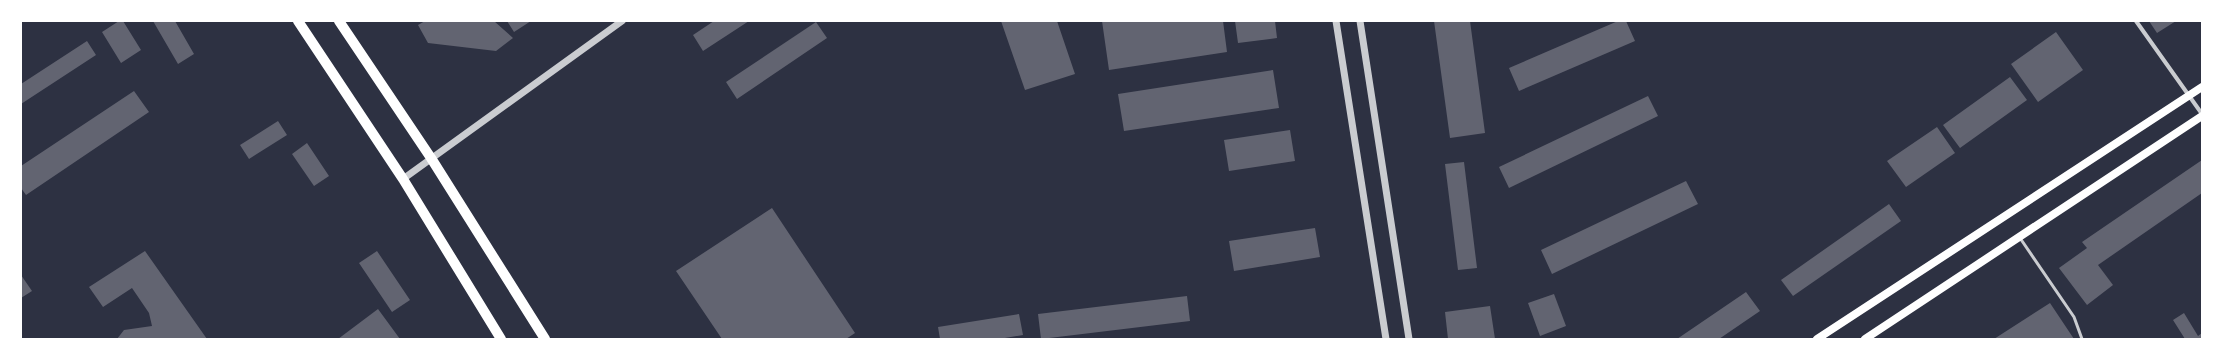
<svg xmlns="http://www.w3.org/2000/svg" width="2223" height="360" viewBox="0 0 2223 360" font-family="'Noto Sans',sans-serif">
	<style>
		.building { fill: #626471 }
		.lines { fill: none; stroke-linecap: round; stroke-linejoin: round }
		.service { stroke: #caccd0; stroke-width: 3 }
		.minor { stroke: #caccd0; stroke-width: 4 }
		.tertiary { stroke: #caccd0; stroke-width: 7 }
		.secondary { stroke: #fff; stroke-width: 8 }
		.primary { stroke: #fff; stroke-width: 10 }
	</style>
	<rect width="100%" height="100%" fill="#2d3142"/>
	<path class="building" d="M119,21H123L141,50L121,63L102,32Z
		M153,21H175L194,54L178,64Z
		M425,21H494L513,38L496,51L428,43L418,25Z
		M507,21H531L514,32Z
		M714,21H749L703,51L693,35Z
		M1001,21H1057L1075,74L1025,90Z
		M1102,21H1223L1227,52L1109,70Z
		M1235,21H1275L1277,38L1238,43Z
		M1434,21H1470L1485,133L1450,138Z
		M1618,21H1626L1635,41L1519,91L1509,68Z
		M2149,21H2176L2157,33Z
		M816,22L827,38L737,99L726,82Z
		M2056,32L2083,70L2038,102L2011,64Z
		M87,41L96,55L21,104V84Z
		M1273,70L1279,108L1124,131L1118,94Z
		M2010,77L2027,100L1960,148L1943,125Z
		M134,91L149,112L26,195L21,188V166Z
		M1648,96L1658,116L1509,188L1499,167Z
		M278,121L287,135L249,159L240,145Z
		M1937,127L1955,153L1906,187L1887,161Z
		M1290,130L1295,161L1229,171L1224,140Z
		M307,143L329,176L314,186L292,154Z
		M2202,160V193L2098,265L2113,285L2087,305L2059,268L2087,248L2082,242Z
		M1464,162L1477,268L1458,270L1445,164Z
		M1686,181L1698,204L1552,274L1541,250Z
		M1889,204L1901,221L1793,296L1781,280Z
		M772,208L855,333L846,339H722L676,271Z
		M1315,228L1320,257L1234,271L1229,241Z
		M145,251L207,339H117L124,330L152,326L149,313L132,288L103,307L89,287Z
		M377,251L410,300L392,312L359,263Z
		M21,275L32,291L21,298Z
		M1746,292L1760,311L1719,339H1677Z
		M1554,294L1566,326L1540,336L1528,303Z
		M1187,296L1190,321L1041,339L1038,314Z
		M2050,303L2074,339H1994Z
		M1490,306L1495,339H1448L1445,312Z
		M378,309L400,339H338Z
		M2184,313L2198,336L2202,333V339H2185L2173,320Z
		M1019,314L1023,335L999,339H940L938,327Z"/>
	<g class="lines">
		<path class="service" d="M2020,238L2074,317L2082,339"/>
		<path class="minor" d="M2136,21L2202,114"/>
		<path class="tertiary" d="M1336,21L1386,339
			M1360,21L1409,339
			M403,179L622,21"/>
		<path class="secondary" d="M1817,339L2202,87
			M1865,339L2202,116"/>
		<path class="primary" d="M298,21L403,179L501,339
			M339,21L431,158L545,339"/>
	</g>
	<rect width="2223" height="360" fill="none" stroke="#ffffff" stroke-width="44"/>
</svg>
